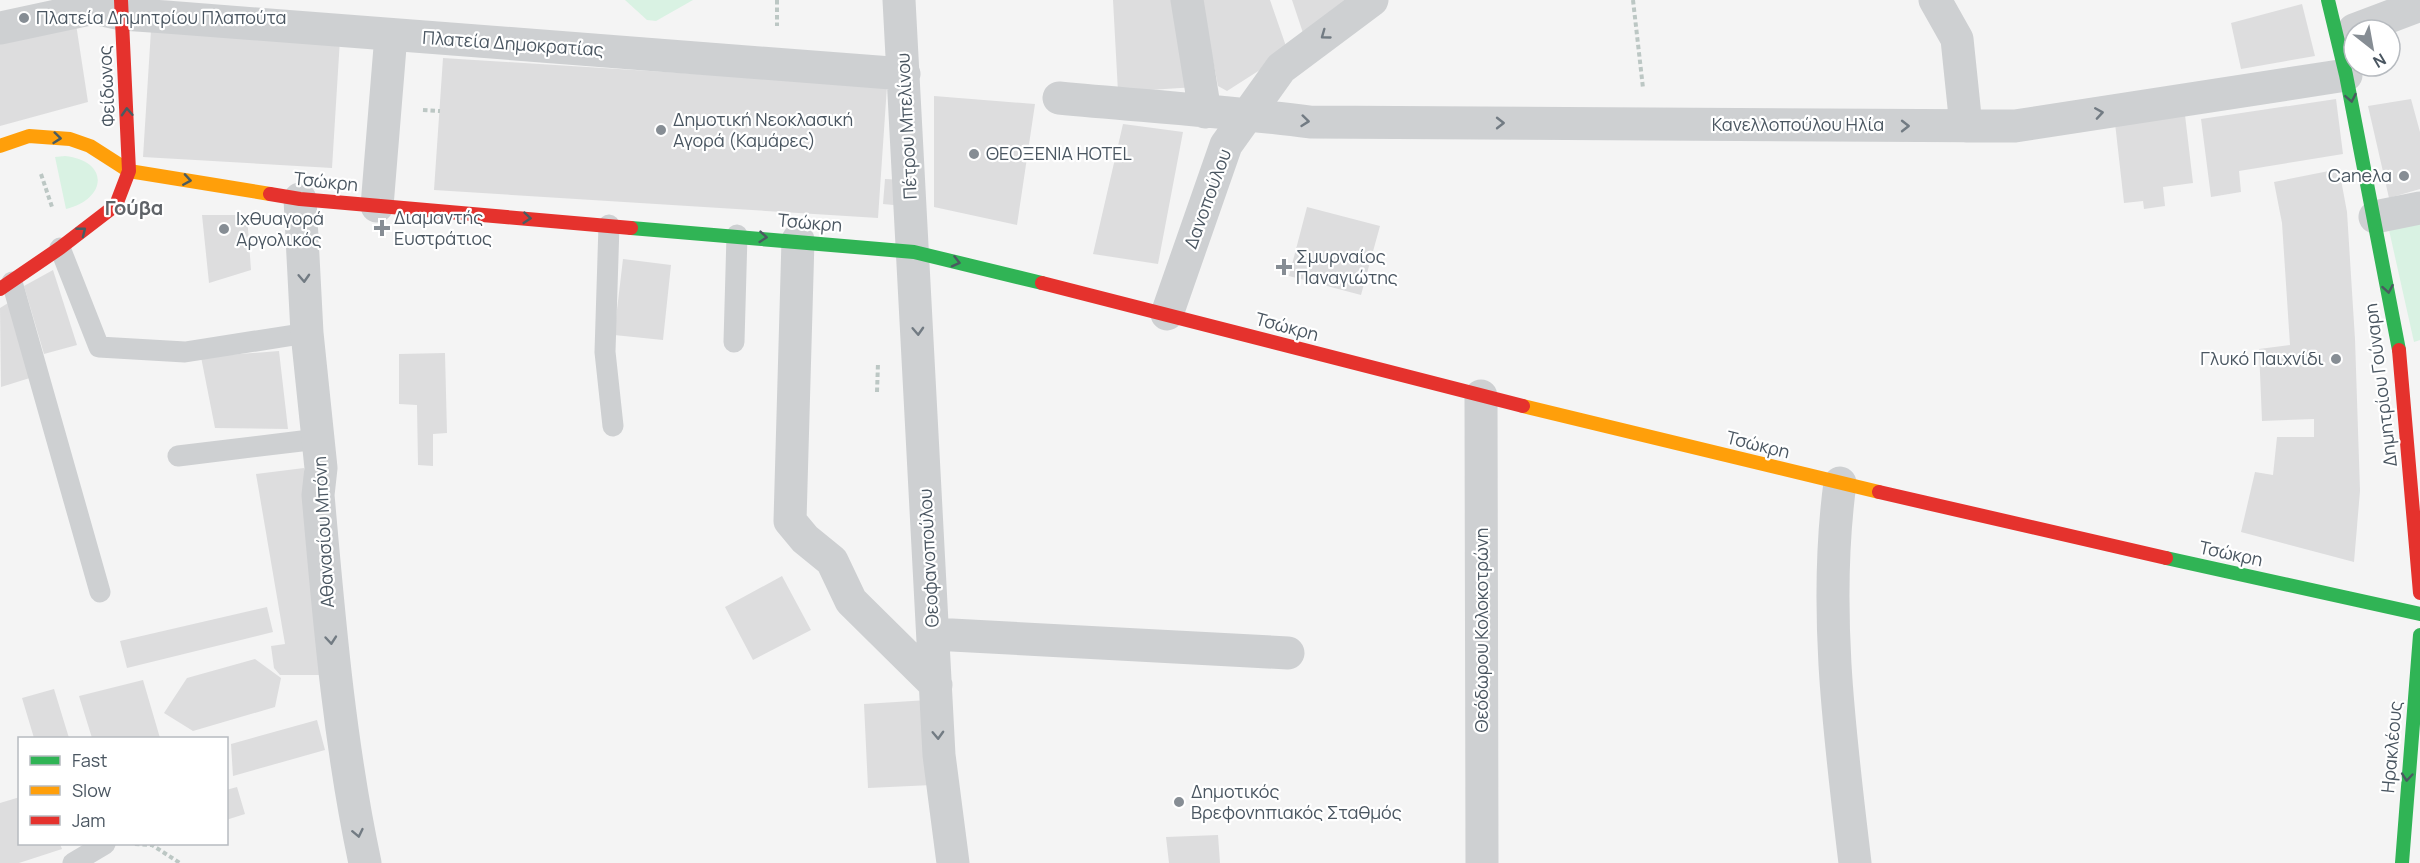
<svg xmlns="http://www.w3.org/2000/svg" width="2420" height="863" viewBox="0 0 2420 863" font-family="Manrope,sans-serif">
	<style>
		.green { fill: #d9f2e3 }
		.building { fill: #ddddde }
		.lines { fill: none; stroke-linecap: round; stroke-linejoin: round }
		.path { stroke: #bcc7c4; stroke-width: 4; stroke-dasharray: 4.5 3; stroke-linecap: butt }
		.lane { stroke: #ced0d2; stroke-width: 21 }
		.street { stroke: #ced0d2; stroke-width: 33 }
		.fast { stroke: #30b455; stroke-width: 14 }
		.slow { stroke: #ff9f0a; stroke-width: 14 }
		.jam { stroke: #e5322d; stroke-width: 14 }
		.oneway { stroke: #727b83 }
		.oneway2 { stroke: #495b60 }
		.poi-dot { fill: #868d94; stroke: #fff; stroke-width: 2 }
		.labels { text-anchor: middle; stroke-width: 4.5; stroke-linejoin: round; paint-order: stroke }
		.poi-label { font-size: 18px; fill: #4a5661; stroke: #fff; text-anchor: start }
		.street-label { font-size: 18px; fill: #4a5661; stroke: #fff }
		.neighbourhood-label { font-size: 20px; font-weight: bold; fill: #5f6368; stroke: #fff }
	</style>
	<rect width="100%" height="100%" fill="#f4f4f4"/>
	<path class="green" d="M625,0H693L656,21L647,20Z
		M65,156C110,161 107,199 66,209L55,157Z
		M2420,214V340L2414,342L2387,221Z"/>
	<path class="building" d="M1113,0H1181L1196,87L1118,92Z
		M1201,0H1270L1288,52L1227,91L1218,86Z
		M1292,0H1367L1307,45Z
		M2302,4L2315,56L2241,69L2231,23Z
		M76,24L88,102L0,126V42Z
		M151,30L340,39L332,168L143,157Z
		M443,58L887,86L878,218L434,190Z
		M934,96L1035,104L1017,225L934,207Z
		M2336,99L2343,154L2239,171L2241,192L2211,197L2201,119Z
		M2411,99L2420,132V189L2389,198L2368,106Z
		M2185,115L2193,183L2163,187L2165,206L2144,209L2143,201L2124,203L2115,123Z
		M1123,124L1183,132L1158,264L1093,254Z
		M2339,169L2347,212L2355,339L2360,491L2354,562L2241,532L2255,472L2273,475L2277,437H2314V419L2262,421L2259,349L2290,345L2282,223L2274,182Z
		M885,179L906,180L904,206L883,204Z
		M1307,207L1380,226L1361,295L1289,276Z
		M202,215H247L251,270L209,283Z
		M623,259L671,265L663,340L614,335Z
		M53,270L77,345L44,354L24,286Z
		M13,300L33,377L1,387L0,308Z
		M279,351L288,429L215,428L201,357Z
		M445,353L447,433L433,434V466L418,465L417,405L399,404V354Z
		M304,468L324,635L322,675H280L274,668L271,646L285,644L256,474Z
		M782,576L811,630L753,660L725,607Z
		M267,607L273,632L127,668L120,641Z
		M255,659L281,678L275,707L193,731L164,713L187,678Z
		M143,680L160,738H92L79,696Z
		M54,689L69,738H34L22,698Z
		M928,700L932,785L868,788L864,704Z
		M317,720L325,750L233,776L231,744Z
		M237,787L245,814L226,820V790Z
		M20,797V844H60L62,849L19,863H0V803Z
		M1218,835L1220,863H1169L1166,837Z"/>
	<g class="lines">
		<path class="path" d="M777,0V26
			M1633,0L1643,88
			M423,110L440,111
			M41,174L52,207
			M877,392L878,363
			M135,844L152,845L180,863"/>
		<path class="lane" d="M609,225L605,352L613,426
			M60,248L99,347L185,352L307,333
			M12,282L100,592
			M734,342L737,235
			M178,456L318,439
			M73,863L105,844"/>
		<path class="street" d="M899,0L939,755L953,863
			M1187,0L1205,112
			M1935,0L1957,39L1966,126
			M0,28L94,8L122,14L166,17L904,74
			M2354,30L2420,5
			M1059,98C1143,106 1226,111 1310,122L2015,126L2346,75
			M300,199L307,333L321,468L318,495C329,618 339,741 365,863
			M377,206L391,35
			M2375,217L2420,208
			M798,240L790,521L805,539L832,561L851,601L936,685
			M1167,314L1226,145L1281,68L1372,0
			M1481,396L1482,863
			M1840,483C1823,609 1840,737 1855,863
			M933,634L1288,653"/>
		<path class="fast" d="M2328,0L2346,75L2399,350
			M631,228L914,252L1042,283
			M2166,558L2420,614
			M2402,863L2420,635"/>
		<path class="slow" d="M0,146L29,136L70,139L90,146L129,171L270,194
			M1523,406L1879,492"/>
		<path class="jam" d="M270,194L300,199L631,228
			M1042,283L1523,406
			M0,289L60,248L116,205L129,171L121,0
			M2399,350L2420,593
			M1879,492L2166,558"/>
	</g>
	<defs><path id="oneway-chevron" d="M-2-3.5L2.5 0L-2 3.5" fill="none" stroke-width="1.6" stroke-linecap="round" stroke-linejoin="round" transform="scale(1.5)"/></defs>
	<g class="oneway">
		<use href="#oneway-chevron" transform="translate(1325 35) rotate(144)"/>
		<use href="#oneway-chevron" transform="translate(2099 113) rotate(-9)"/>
		<use href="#oneway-chevron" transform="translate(1305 121) rotate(6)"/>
		<use href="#oneway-chevron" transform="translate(1500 123)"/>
		<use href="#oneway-chevron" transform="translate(1905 126)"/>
		<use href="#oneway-chevron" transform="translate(304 278) rotate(87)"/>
		<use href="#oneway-chevron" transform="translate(918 331) rotate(87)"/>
		<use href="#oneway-chevron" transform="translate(331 640) rotate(85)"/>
		<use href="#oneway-chevron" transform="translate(938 735) rotate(88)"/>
		<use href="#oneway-chevron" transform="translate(358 833) rotate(78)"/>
	</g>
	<g class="oneway2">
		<use href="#oneway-chevron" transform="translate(2351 98) rotate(79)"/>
		<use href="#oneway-chevron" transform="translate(127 112) rotate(-93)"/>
		<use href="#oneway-chevron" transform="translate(57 138) rotate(6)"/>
		<use href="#oneway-chevron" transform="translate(187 180) rotate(9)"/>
		<use href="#oneway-chevron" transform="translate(527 218) rotate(5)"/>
		<use href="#oneway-chevron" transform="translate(82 231) rotate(-38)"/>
		<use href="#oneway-chevron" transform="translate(763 237) rotate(5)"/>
		<use href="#oneway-chevron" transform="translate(956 262) rotate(14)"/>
		<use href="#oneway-chevron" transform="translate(2388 289) rotate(80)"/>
		<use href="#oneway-chevron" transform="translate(2407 777) rotate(95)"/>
	</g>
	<g class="poi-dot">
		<circle cx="24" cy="18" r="6"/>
		<circle cx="661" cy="130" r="6"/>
		<circle cx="974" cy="154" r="6"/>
		<circle cx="2404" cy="176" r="6"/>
		<path d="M379 219h6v6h6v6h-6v6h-6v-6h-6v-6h6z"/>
		<circle cx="224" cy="229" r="6"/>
		<path d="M1281 258h6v6h6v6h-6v6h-6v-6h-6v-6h6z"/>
		<circle cx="2336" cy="359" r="6"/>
		<circle cx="1179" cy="802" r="6"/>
	</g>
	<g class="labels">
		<g class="poi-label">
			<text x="36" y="24">Πλατεία Δημητρίου Πλαπούτα</text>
			<text x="673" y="126">Δημοτική Νεοκλασική<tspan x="673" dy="21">Αγορά (Καμάρες)</tspan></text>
			<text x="986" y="160">ΘΕΟΞΕΝΙΑ HOTEL</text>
			<text x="2392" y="182" text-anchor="end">Caneλα</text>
			<text x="394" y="224">Διαμαντής<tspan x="394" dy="21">Ευστράτιος</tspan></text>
			<text x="236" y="225">Ιχθυαγορά<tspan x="236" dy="21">Αργολικός</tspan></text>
			<text x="1296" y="263">Σμυρναίος<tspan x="1296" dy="21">Παναγιώτης</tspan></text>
			<text x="2324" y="365" text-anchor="end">Γλυκό Παιχνίδι</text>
			<text x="1191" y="798">Δημοτικός<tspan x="1191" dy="21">Βρεφονηπιακός Σταθμός</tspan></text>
		</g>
		<g class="street-label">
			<text transform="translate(513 44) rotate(4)" y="6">Πλατεία Δημοκρατίας</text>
			<text transform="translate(107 86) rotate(-93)" y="6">Φείδωνος</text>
			<text x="1798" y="131">Κανελλοπούλου Ηλία</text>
			<text transform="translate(907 126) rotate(-93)" y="6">Πέτρου Μπελίνου</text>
			<text transform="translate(326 182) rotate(6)" y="6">Τσώκρη</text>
			<text transform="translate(1208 199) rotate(-70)" y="6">Δανοπούλου</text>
			<text transform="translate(810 223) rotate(5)" y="6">Τσώκρη</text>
			<text transform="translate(1287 327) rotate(15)" y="6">Τσώκρη</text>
			<text transform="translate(2381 385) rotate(-97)" y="6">Δημητρίου Γούναρη</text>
			<text transform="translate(1758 445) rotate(14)" y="6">Τσώκρη</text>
			<text transform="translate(324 532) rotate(-93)" y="6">Αθανασίου Μπόνη</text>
			<text transform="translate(2231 554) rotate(12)" y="6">Τσώκρη</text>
			<text transform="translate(929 558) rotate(-93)" y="6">Θεοφανοπούλου</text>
			<text transform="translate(1482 630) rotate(-90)" y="6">Θεόδωρου Κολοκοτρώνη</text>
			<text transform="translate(2392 747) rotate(-85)" y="6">Ηρακλέους</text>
		</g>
		<g class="neighbourhood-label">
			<text x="134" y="215">Γούβα</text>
		</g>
	</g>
	<rect x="18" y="737" width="210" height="108" fill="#ffffff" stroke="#b7bbc0" stroke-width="1.5"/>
	<rect x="30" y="756" width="30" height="9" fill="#30b455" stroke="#b7bbc0" stroke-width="1.5"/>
	<text x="72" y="767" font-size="18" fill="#4a5661">Fast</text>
	<rect x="30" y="786" width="30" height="9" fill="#ff9f0a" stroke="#b7bbc0" stroke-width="1.5"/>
	<text x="72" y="797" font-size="18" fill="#4a5661">Slow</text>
	<rect x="30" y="816" width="30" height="9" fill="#e5322d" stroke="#b7bbc0" stroke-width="1.5"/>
	<text x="72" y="827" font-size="18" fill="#4a5661">Jam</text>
	<g transform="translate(2372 48) rotate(149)"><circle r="28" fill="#ffffff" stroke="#b7bbc0" stroke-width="1.5"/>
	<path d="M0-4.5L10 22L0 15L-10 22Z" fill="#868d94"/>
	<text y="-9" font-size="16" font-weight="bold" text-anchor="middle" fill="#4a5661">N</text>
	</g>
</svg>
